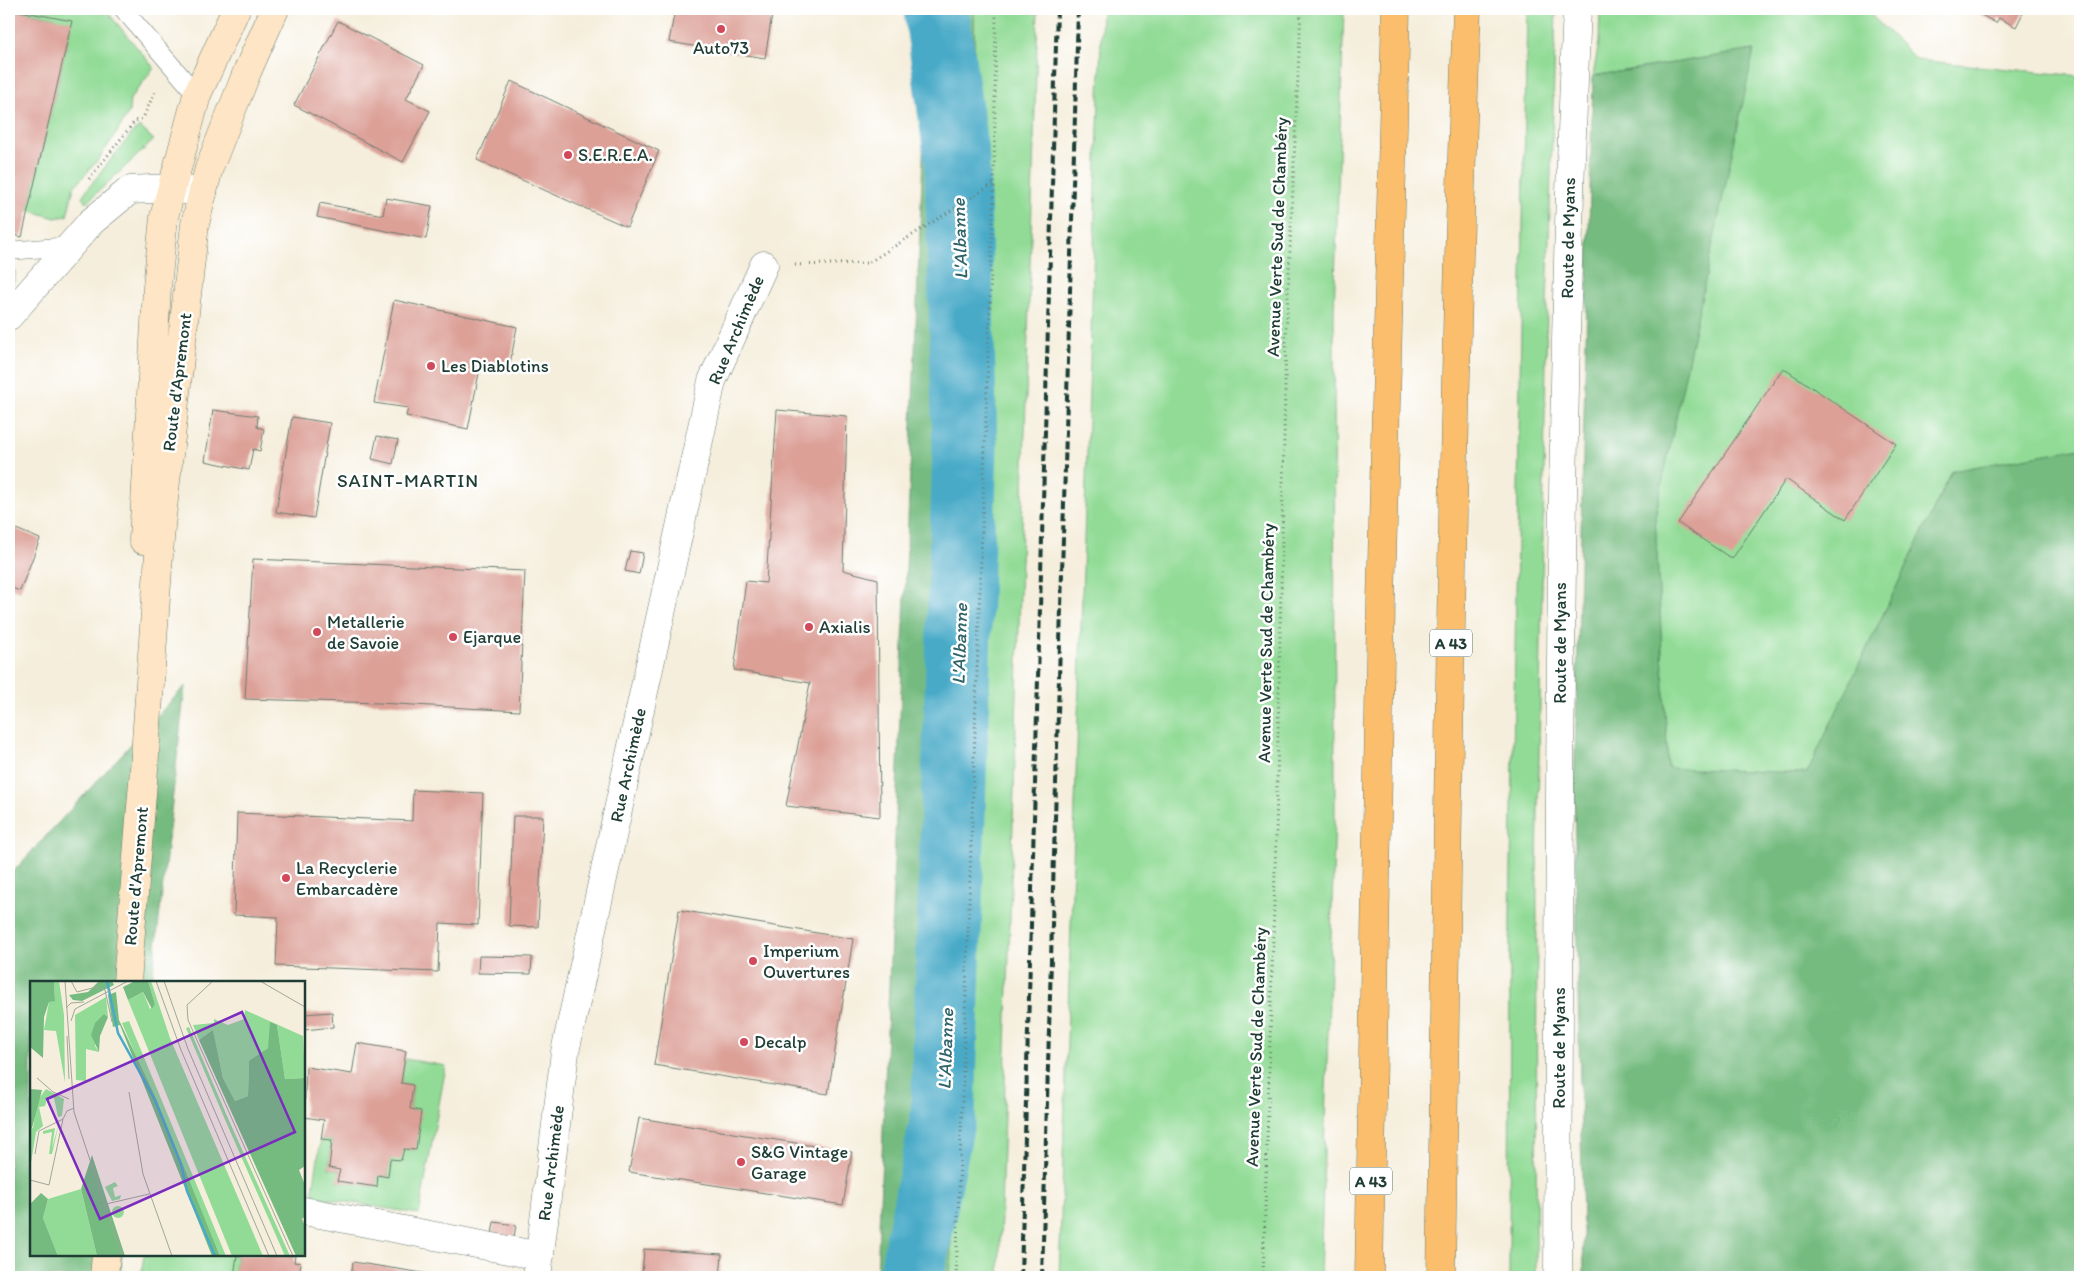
<svg xmlns="http://www.w3.org/2000/svg" width="2089" height="1286" viewBox="0 0 2089 1286" font-family="Itim,sans-serif">
	<style>
		.green { fill: #92db96; stroke: #588c65 }
		.forest { fill: #75bb7f; stroke: #4a7c5a }
		.lines { fill: none; stroke-linecap: round; stroke-linejoin: round }
		.river { stroke: #49aac8; stroke-width: 65 }
		.building { fill: #dca097 }
		.service-casing { stroke: #6a7b6f; stroke-width: 19 }
		.minor-casing { stroke: #6a7b6f; stroke-width: 29 }
		.tertiary-casing { stroke: #6a7b6f; stroke-width: 29 }
		.secondary-casing { stroke: #6a7b6f; stroke-width: 29 }
		.motorway-casing { stroke: #6a7b6f; stroke-width: 29 }
		.path { stroke: #6a7b6f; stroke-width: 3; stroke-dasharray: 1 4; stroke-linecap: butt }
		.service { stroke: #fff; stroke-width: 18 }
		.minor { stroke: #fff; stroke-width: 28 }
		.tertiary { stroke: #fff; stroke-width: 28 }
		.secondary { stroke: #fde5c5; stroke-width: 28 }
		.motorway { stroke: #fabe6d; stroke-width: 28 }
		.rail { stroke: #1f3d34; stroke-width: 4; stroke-dasharray: 8 4; stroke-linecap: butt }
		.poi-dot { fill: #d1495b; stroke: #fff; stroke-width: 2 }
		.labels { text-anchor: middle; stroke-width: 5; stroke-linejoin: round; paint-order: stroke }
		.shield { fill: #fff; stroke: #627771; stroke-width: 1 }
		.shield-label { font-size: 16px; font-weight: bold; fill: #1f3d34 }
		.poi-label { font-size: 18px; fill: #1f3d34; stroke: #fff; text-anchor: start }
		.street-label { font-size: 18px; fill: #1f3d34; stroke: #fff }
		.water-label { font-size: 19px; font-style: italic; fill: #2e6368; stroke: #fff }
		.neighbourhood-label { font-size: 19px; letter-spacing: 1px; fill: #1f3d34; stroke: #fff }
		.inset-river { fill: none; stroke: #49aac8; stroke-width: 2.5 }
		.inset-road { fill: none; stroke: #9fa799; stroke-width: 1 }
		.view { fill: #7b2cbf; fill-opacity: 0.15; stroke: #7b2cbf; stroke-width: 2.5 }
		.inset-edge { fill: none; stroke: #1f3d34; stroke-width: 2.5 }
	</style>
	<rect width="100%" height="100%" fill="#fff"/>
	<filter id="ink" filterUnits="userSpaceOnUse"><feTurbulence type="fractalNoise" baseFrequency=".02" numOctaves="2"/><feDisplacementMap in="SourceGraphic" scale="10" xChannelSelector="R" yChannelSelector="G"/><feConvolveMatrix kernelMatrix="1 2 1 2 8 2 1 2 1" color-interpolation-filters="sRGB"/></filter>
	<filter id="wash" filterUnits="userSpaceOnUse"><feTurbulence type="fractalNoise" baseFrequency=".0096" numOctaves="4" result="noise"/><feDisplacementMap in="SourceGraphic" scale="20" xChannelSelector="R" yChannelSelector="G"/><feGaussianBlur stdDeviation="1.12" result="paint"/><feColorMatrix in="noise" values="0 0 0 0 0 0 0 0 0 0 0 0 0 0 0 0 0 1.4 0 .05"/><feComposite in="paint" operator="in"/></filter>
	<g filter="url(#wash)">
		<rect width="100%" height="100%" fill="#f5eedc"/>
		<path class="green" d="M15,9H105L154,68L130,99L129,112L117,132L98,160L74,187L67,216L55,218L28,210L72,22Z
			M974,9H1038L999,1277H950L975,386Z
			M1102,9H1344L1334,312L1335,814L1320,1277H1059Z
			M1527,9H1556L1547,305L1537,870L1536,1277H1509L1510,918Z
			M1600,9H1865L1917,60L2080,76V448L1952,471L1807,773L1668,769L1655,517L1753,50L1593,76L1599,42Z
			M140,127L154,140L86,203L82,197L85,192L133,132Z
			M9,267L15,270V280L9,289Z
			M405,1059L446,1066L419,1214L312,1196L321,1139L332,1140L329,1168L340,1170L338,1181L377,1187L378,1175L388,1177L390,1159L404,1149L415,1150L421,1111L410,1109L413,1085L401,1083Z
			M144,1255H237L234,1277H141Z"/>
		<path class="forest" d="M929,9H974L975,386L950,1277H877Z
			M1754,50L1655,517L1668,768L1807,773L1952,471L2080,448V1277H1584L1574,795L1593,76Z
			M185,686L152,982H31V1255H122L120,1277H9V876Z"/>
		<g class="lines">
			<path class="river" d="M911,1277L943,1117L965,447L957,160L936,9"/>
		</g>
		<g id="blocks">
			<path class="building" d="M9,9L72,21L22,237L9,234Z
				M675,9H773L765,58L669,42Z
				M1980,9H2025L2016,27L1999,18L1996,23L1978,13Z
				M338,21L424,65L406,99L430,111L403,162L294,105Z
				M511,81L659,151L627,227L477,160Z
				M386,198L432,206L426,239L317,217L320,203L383,215Z
				M394,300L517,327L509,369L481,363L468,429L406,416L408,408L374,403Z
				M1783,368L1896,444L1845,520L1786,479L1732,559L1678,523Z
				M213,410L258,416L257,427L264,429L260,451L253,449L249,470L205,461Z
				M777,410L847,416L843,570L878,579L880,817L786,806L810,683L734,670L746,581L766,583Z
				M292,417L330,423L314,518L276,512Z
				M377,436L398,440L393,464L372,459Z
				M9,526L40,539L20,591L9,587Z
				M630,551L643,553L639,574L625,571Z
				M253,559L525,571L519,711L379,703L245,699Z
				M413,790L483,793L478,925L440,923L438,972L276,966L278,917L234,915L237,813L412,821Z
				M513,816H543L538,927L509,926Z
				M679,910L853,939L828,1094L654,1065Z
				M479,956L532,957L531,974L478,973Z
				M332,1012L333,1027L304,1030V1014Z
				M357,1043L406,1051L401,1083L413,1085L410,1109L421,1111L416,1150L404,1149L401,1160L390,1159L388,1177L378,1175L377,1187L337,1181L340,1170L329,1168L332,1140L321,1139L324,1120L304,1117L306,1067L352,1074Z
				M639,1118L852,1152L843,1205L629,1172Z
				M494,1222L516,1225L514,1237L492,1234Z
				M644,1249L722,1254L720,1277L642,1276Z
				M237,1255H295L294,1262L301,1263L299,1277H234Z
				M353,1262L442,1276V1277H351Z"/>
		</g>
	</g>
	<g filter="url(#ink)">
		<use href="#blocks" fill-opacity="0" stroke="#6a7b6f" stroke-width="1"/>
		<g class="lines">
			<defs>
				<path id="service" d="M123,9L197,95
					M9,251L69,246"/>
				<path id="minor" d="M9,316L91,222L130,190L171,188L203,193
					M304,1211L540,1256
					M537,1277L565,1052L712,381L764,265"/>
				<path id="tertiary" d="M1558,1277C1560,854 1558,431 1577,9"/>
				<path id="secondary" d="M143,540L157,287L164,217L197,95L236,9
					M127,982L144,769L161,526L195,224L209,168L247,72L275,9
					M104,1277L106,1255"/>
				<path id="motorway" d="M1369,1277L1381,602L1396,9
					M1441,1277C1448,854 1451,431 1467,9"/>
			</defs>
			<use href="#service" class="service-casing"/>
			<use href="#minor" class="minor-casing"/>
			<use href="#tertiary" class="tertiary-casing"/>
			<use href="#secondary" class="secondary-casing"/>
			<use href="#motorway" class="motorway-casing"/>
			<path class="path" d="M89,179L135,121L143,118L156,89
				M795,265L868,263L993,184
				M956,1277L994,184L996,9
				M1263,1277L1276,836L1286,337L1301,9"/>
			<use href="#service" class="service"/>
			<use href="#minor" class="minor"/>
			<use href="#tertiary" class="tertiary"/>
			<use href="#secondary" class="secondary"/>
			<use href="#motorway" class="motorway"/>
			<path class="rail" d="M1021,1277L1057,9
				M1042,1277L1078,9"/>
		</g>
	</g>
	<g class="poi-dot">
		<circle cx="721" cy="29" r="5"/>
		<circle cx="568" cy="155" r="5"/>
		<circle cx="431" cy="366" r="5"/>
		<circle cx="809" cy="627" r="5"/>
		<circle cx="317" cy="632" r="5"/>
		<circle cx="453" cy="637" r="5"/>
		<circle cx="286" cy="878" r="5"/>
		<circle cx="753" cy="961" r="5"/>
		<circle cx="744" cy="1042" r="5"/>
		<circle cx="741" cy="1162" r="5"/>
	</g>
	<g class="labels">
		<g class="shield">
			<rect x="1430" y="629.5" width="42" height="27" rx="4"/>
			<rect x="1350" y="1167.5" width="42" height="27" rx="4"/>
		</g>
		<g class="shield-label">
			<text x="1451" y="649">A 43</text>
			<text x="1371" y="1187">A 43</text>
		</g>
		<g class="poi-label">
			<text x="721" y="54" text-anchor="middle">Auto73</text>
			<text x="578" y="161">S.E.R.E.A.</text>
			<text x="441" y="372">Les Diablotins</text>
			<text x="327" y="628">Metallerie<tspan x="327" dy="21">de Savoie</tspan></text>
			<text x="819" y="633">Axialis</text>
			<text x="463" y="643">Ejarque</text>
			<text x="296" y="874">La Recyclerie<tspan x="296" dy="21">Embarcadère</tspan></text>
			<text x="763" y="957">Imperium<tspan x="763" dy="21">Ouvertures</tspan></text>
			<text x="754" y="1048">Decalp</text>
			<text x="751" y="1158">S&amp;G Vintage<tspan x="751" dy="21">Garage</tspan></text>
		</g>
		<g class="street-label">
			<text transform="translate(1277 237) rotate(-88)" y="6">Avenue Verte Sud de Chambéry</text>
			<text transform="translate(1568 238) rotate(-89)" y="6">Route de Myans</text>
			<text transform="translate(736 330) rotate(-67)" y="6">Rue Archimède</text>
			<text transform="translate(177 382) rotate(-83)" y="6">Route d'Apremont</text>
			<text transform="translate(1266 643) rotate(-89)" y="6">Avenue Verte Sud de Chambéry</text>
			<text transform="translate(1560 643) rotate(-90)" y="6">Route de Myans</text>
			<text transform="translate(628 765) rotate(-78)" y="6">Rue Archimède</text>
			<text transform="translate(136 876) rotate(-85)" y="6">Route d'Apremont</text>
			<text transform="translate(1256 1047) rotate(-88)" y="6">Avenue Verte Sud de Chambéry</text>
			<text transform="translate(1559 1048) rotate(-90)" y="6">Route de Myans</text>
			<text transform="translate(551 1163) rotate(-83)" y="6">Rue Archimède</text>
		</g>
		<g class="water-label">
			<text transform="translate(959 239) rotate(-92)" y="7">L'Albanne</text>
			<text transform="translate(959 644) rotate(-88)" y="7">L'Albanne</text>
			<text transform="translate(945 1049) rotate(-88)" y="7">L'Albanne</text>
		</g>
		<g class="neighbourhood-label">
			<text x="408" y="487">SAINT-MARTIN</text>
		</g>
	</g>
	<g transform="translate(30 981)">
		<rect width="275" height="275" fill="#f5eedc"/>
		<path d="M24,0H29L34,34L35,102L26,50L14,49L19,21L25,19ZM118,0H121L140,57L233,275H202L98,19L113,11L120,28L125,23ZM76,16L78,36L74,33L65,65L69,71L56,68V100L46,99L45,34ZM215,29L273,55L275,97L255,98L247,44L238,67L219,81L218,115L205,120L193,97L183,50L169,59L163,44L184,42V38L198,44L214,38ZM99,40L196,275H190L92,42ZM159,46L197,135L260,275H255L196,141L156,47ZM16,108L34,118L32,135L28,136L24,117L17,118L15,125L9,126L13,145L6,151L0,188V147H3L7,120ZM29,142L22,173H19L22,151L13,153V150L25,147L22,167ZM85,201L88,205L83,207L85,216L91,214L90,218L82,220L75,206ZM51,208L67,275H28L13,237L18,218ZM82 231a6 6 0 1 1 12 0a6 6 0 1 1-12 0Z" fill="#92db96"/>
		<path d="M0,0H24L25,20L19,21L14,36L13,77L0,66ZM69,0H82L84,4L52,20L43,19L39,14L58,11ZM105,0H118L125,23L122,28L113,11L98,19L93,6ZM86,11L89,39L124,113L190,275H182L90,44L83,46L78,14ZM74,33L78,36L70,55L69,71L61,54L65,42ZM240,41L247,44L255,98L275,97V185L269,189L275,204V235L272,238L275,245V275H266L169,59L183,49L193,97L205,120L218,115L219,80L238,67ZM0,108L12,109L2,147H0ZM62,174L95,275H67L51,208ZM11,212L18,218L13,237L28,275H0V223Z" fill="#75bb7f"/>
		<path class="inset-river" d="M77,0L88,52L125,119L151,183L157,210L185,275"/>
		<path class="inset-road" d="M35,0L44,131L92,275M41,0L47,11L66,6L75,9L82,41M126,0L151,69L239,275M134,0L158,68L247,275M183,0L157,24L158,39L263,275M230,0L275,26M36,27L41,22L54,21M41,40L45,28L98,0M37,55L39,98M7,97L23,111L39,118M99,111L113,193L142,275M5,173L9,150L33,138M0,199L19,204L33,138L37,130L44,127M76,223L119,213"/>
		<path class="view" d="M212,31L265,151L70,238L17,118Z"/>
		<rect width="275" height="275" class="inset-edge"/>
	</g>
	<rect width="2089" height="1286" fill="none" stroke="#fff" stroke-width="30"/>
</svg>
